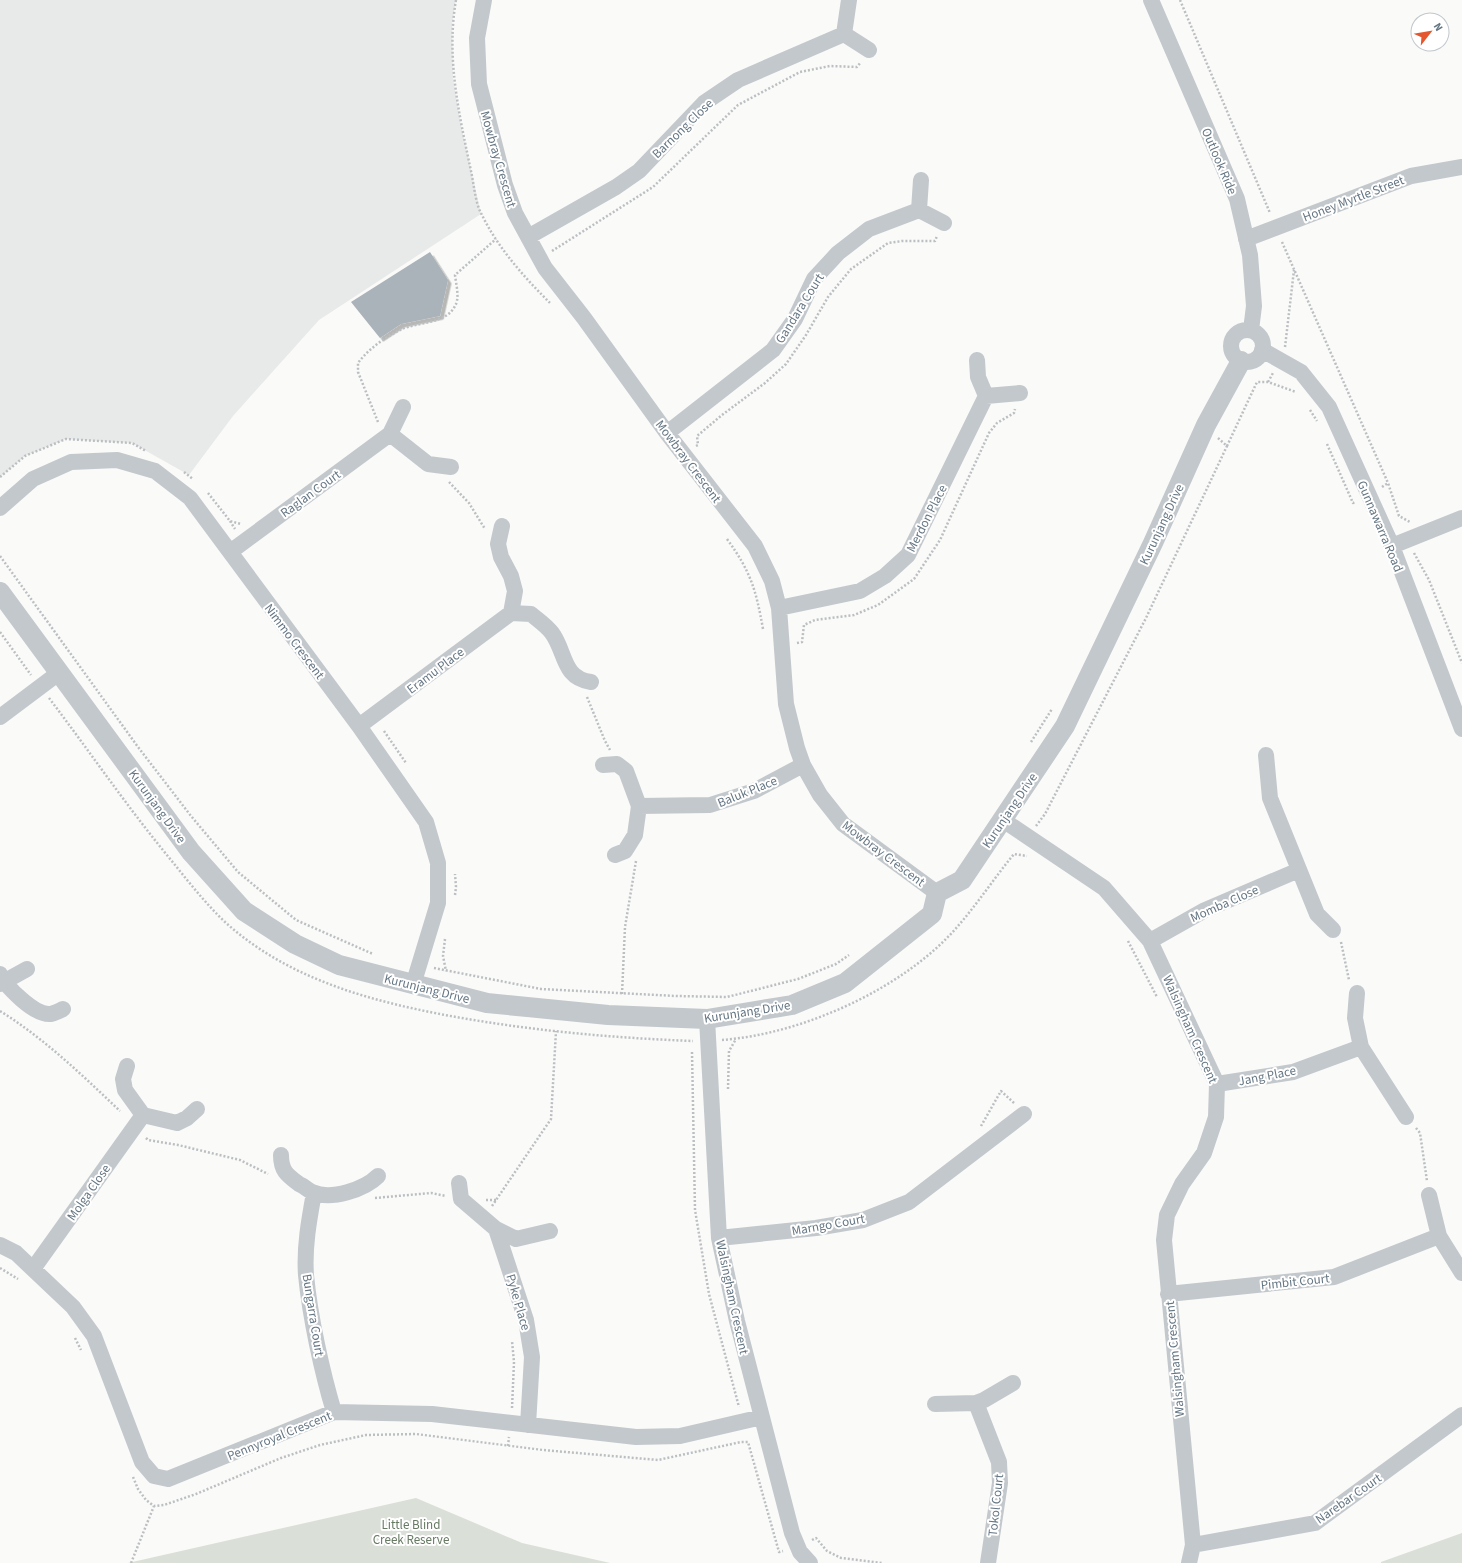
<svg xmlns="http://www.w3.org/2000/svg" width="1462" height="1563" viewBox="0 0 1462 1563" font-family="'Source Sans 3',sans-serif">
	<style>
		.built { fill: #e8e9e9 }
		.green { fill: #dadfd7 }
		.building { fill: #aab3b9; filter: url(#shadow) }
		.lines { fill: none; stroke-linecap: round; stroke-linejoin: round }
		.path { stroke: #bbbfc2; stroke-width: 2.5; stroke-dasharray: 2 2; stroke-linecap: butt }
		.minor { stroke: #c3c8cc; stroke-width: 16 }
		.tertiary { stroke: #c3c8cc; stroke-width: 20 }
		.labels { text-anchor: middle; stroke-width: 4; stroke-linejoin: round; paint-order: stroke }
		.street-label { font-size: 13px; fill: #657683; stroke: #fff }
		.park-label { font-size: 13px; fill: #687a64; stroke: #fff }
	</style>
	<defs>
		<filter id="shadow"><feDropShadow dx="3.5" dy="3.5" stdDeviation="0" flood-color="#0004"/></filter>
	</defs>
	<rect width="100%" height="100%" fill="#fafaf8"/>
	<path class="built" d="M0,0H456L452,23L453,78L460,121L481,214L319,320L233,416L189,475L132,443L66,439L25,456L0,477Z"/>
	<path class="green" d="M416,1498L522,1543L610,1563H128Z
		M1462,1533V1563H1381V1562Z"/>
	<path class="building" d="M430,252L448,280L440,316L401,324L380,338L351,302Z"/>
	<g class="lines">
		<path class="path" d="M456,0C446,58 459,114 471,171C474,184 475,203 482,215C498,248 524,277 550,303
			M1180,0L1270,213
			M1282,242L1388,483
			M552,251L653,187L738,105L800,72L830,66L857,67L861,62
			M1285,347L1294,270
			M1268,382L1273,373
			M1310,410L1317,421
			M378,422L358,372V363C369,348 386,337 402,329C418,322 446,324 455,306C460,298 456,284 455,275L496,239
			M1218,438L1227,446L1257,382H1268L1296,392
			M1327,444L1353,503L1355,502
			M696,446L698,445L697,436L722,415L765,383L786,364L806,335L828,297L851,269L888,243L902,241H935L937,236
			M184,472L193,479
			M0,477L25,456L66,439L132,443L146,451
			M449,482L469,503L485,529
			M1382,487L1388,483L1399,516L1410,522
			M208,493L230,521L241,524
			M230,521L235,529
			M727,539C751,572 756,590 763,629
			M1414,553L1429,580L1462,663
			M0,556L138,747L191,816L238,872L296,920L373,954
			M0,632L31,675
			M797,643L802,642L804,625L815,620L854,615L878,605L914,579L940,540L989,433L997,423L1014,413L1015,409
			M587,697L605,741L610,750
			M49,698C90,752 128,808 171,860C188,881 205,903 225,922C289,980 373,1002 456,1017C535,1031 614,1038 693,1041
			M384,731L406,763
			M1031,742L1052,709
			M1036,826L1045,814L1146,618L1227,446
			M455,895L456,887L455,874
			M445,939L443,956L446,971
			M1128,941L1157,997
			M1341,942L1349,980
			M434,968L541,989L676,996L727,997L798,979L836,964L849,955
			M622,994L625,927L636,861
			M0,1011C45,1039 82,1075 120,1111
			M722,1040C803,1034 905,988 958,926C978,903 995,877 1014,854L1027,856
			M692,1052L695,1210L709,1294L739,1407
			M728,1089L729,1051L736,1039
			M981,1126L1001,1091L1014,1103
			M1416,1128L1420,1133L1427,1181
			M146,1138L148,1140L178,1145L240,1160L268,1174
			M375,1198L431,1193L446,1196
			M486,1200H496
			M492,1206L551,1119L556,1031
			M0,1268L18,1279
			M75,1338L81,1350
			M512,1408L514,1362L512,1341
			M508,1446L509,1437
			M133,1477L138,1489L146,1500L154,1506L164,1505L196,1494L281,1458L320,1445L366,1435L416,1434L543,1450L658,1460L741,1442H748L779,1552L783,1551
			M812,1540L816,1538L827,1551L841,1558L882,1563
			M131,1563L154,1506"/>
		<path class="minor" d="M484,0L477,38L479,84L505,185L515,213L545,268L584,318L667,433L755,546L772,581L779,608L786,704L797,748L803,765L820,795L843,824L937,893
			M849,0L844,34L869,50
			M1151,0L1237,199L1250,255L1254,306L1251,330
			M921,180L919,210L944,223
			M528,237L616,187L639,171L704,103L738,80L844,34
			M1246,239L1411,176L1462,167
			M1231 346a16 16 0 1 1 32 0a16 16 0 1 1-32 0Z
			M1262,350L1301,372L1329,407L1392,546L1462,729
			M977,360L978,377L986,396L1020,393
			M667,433L773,350L795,319L814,279L838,253L869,229L919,210
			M390,434L403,407
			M0,508L33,479L71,462L117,460L155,471L190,498L359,726L426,822L438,863V903L413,985
			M502,526L498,544L501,557L511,576L515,591L511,613
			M1392,546L1462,518
			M230,552L390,434L428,464L451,467
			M779,608L860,591L885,576L908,555L986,396
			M0,717L60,672
			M359,726L511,613L531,614C538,620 547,626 552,633C566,652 562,678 591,682
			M1266,755L1270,798L1317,914L1333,930
			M603,765L617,764L626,771L639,806L635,835L625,851L615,855
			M639,806L710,805L754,791L803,765
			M1003,820L1104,888L1150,941L1217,1084L1216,1117L1204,1153L1182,1184L1167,1215L1164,1240L1193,1545L1189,1563
			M1150,941L1205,910L1299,870
			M0,974C6,987 35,1016 51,1014C55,1013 59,1011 63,1009
			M0,984L27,969
			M1357,993L1355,1018L1361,1047L1406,1117
			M707,1019L719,1238L737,1321L792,1533L800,1552L810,1563
			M127,1066L123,1079L125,1090L143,1115L177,1123L187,1118L197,1109
			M1217,1084L1293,1072L1361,1047
			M281,1155C281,1171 287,1175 299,1184C304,1186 308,1190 312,1192C331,1201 365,1189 378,1176
			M459,1183L461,1199L496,1229L516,1239L550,1231
			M314,1193C309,1220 304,1248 306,1275C310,1317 322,1372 334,1412
			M1429,1195L1439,1236L1462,1273
			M496,1229L526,1320L532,1357L528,1425
			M719,1238L816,1228L863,1220L909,1202L1024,1114
			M0,1245L16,1253L73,1307L94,1336L142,1462L154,1476L168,1479L334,1412L432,1414L636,1437L680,1436L762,1417
			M33,1269L143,1115
			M1168,1294L1334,1277L1439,1236
			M976,1403L999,1462L1000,1483L988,1563
			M935,1404L976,1403L984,1400L1013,1383
			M1193,1545L1315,1523L1462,1415"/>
		<path class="tertiary" d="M0,592L191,852L244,911L295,944L339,965L487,1003L608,1015L707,1019L792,1005L845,983L932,914L937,893L962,880L1065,726L1153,543L1206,425L1241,361"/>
	</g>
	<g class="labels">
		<g class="street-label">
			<text transform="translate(682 128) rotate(-44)" y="5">Barnong Close</text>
			<text transform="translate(499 159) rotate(74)" y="5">Mowbray Crescent</text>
			<text transform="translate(1220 161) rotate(67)" y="5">Outlook Ride</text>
			<text transform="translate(1353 198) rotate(-21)" y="5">Honey Myrtle Street</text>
			<text transform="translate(799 308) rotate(-58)" y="5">Gandara Court</text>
			<text transform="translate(689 461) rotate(53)" y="5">Mowbray Crescent</text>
			<text transform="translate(310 493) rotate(-36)" y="5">Raglan Court</text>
			<text transform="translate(926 518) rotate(-63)" y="5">Merdon Place</text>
			<text transform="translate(1161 524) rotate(-65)" y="5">Kurunjang Drive</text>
			<text transform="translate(1381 526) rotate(67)" y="5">Gunnawarra Road</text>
			<text transform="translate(295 641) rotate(53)" y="5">Nimmo Crescent</text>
			<text transform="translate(435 670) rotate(-37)" y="5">Eramu Place</text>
			<text transform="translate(747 791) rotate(-22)" y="5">Baluk Place</text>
			<text transform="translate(158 806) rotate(54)" y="5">Kurunjang Drive</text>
			<text transform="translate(1009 810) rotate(-56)" y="5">Kurunjang Drive</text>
			<text transform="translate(884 853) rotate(37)" y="5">Mowbray Crescent</text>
			<text transform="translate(1224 903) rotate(-24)" y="5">Momba Close</text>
			<text transform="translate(427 988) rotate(14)" y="5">Kurunjang Drive</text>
			<text transform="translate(747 1011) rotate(-9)" y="5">Kurunjang Drive</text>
			<text transform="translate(1191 1029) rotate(66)" y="5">Walsingham Crescent</text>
			<text transform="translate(1267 1075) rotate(-11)" y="5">Jang Place</text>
			<text transform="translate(88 1192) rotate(-55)" y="5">Molga Close</text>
			<text transform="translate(828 1224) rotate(-10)" y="5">Marngo Court</text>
			<text transform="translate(1295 1281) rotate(-6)" y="5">Pimbit Court</text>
			<text transform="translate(733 1297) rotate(78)" y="5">Walsingham Crescent</text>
			<text transform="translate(519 1302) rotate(74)" y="5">Pyke Place</text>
			<text transform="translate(314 1315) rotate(81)" y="5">Bungarra Court</text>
			<text transform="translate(1174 1359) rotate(-95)" y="5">Walsingham Crescent</text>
			<text transform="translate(279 1435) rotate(-22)" y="5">Pennyroyal Crescent</text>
			<text transform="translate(1348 1498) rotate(-35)" y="5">Narebar Court</text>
			<text transform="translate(995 1505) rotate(-84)" y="5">Tokol Court</text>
		</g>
		<g class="park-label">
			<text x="411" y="1529">Little Blind<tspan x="411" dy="15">Creek Reserve</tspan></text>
		</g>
	</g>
	<g transform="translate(1430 32) rotate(59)"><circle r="19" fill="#ffffff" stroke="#c1c8cd"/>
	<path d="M0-3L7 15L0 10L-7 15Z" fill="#e4572e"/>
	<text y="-6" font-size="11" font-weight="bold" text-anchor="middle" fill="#657683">N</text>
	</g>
</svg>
